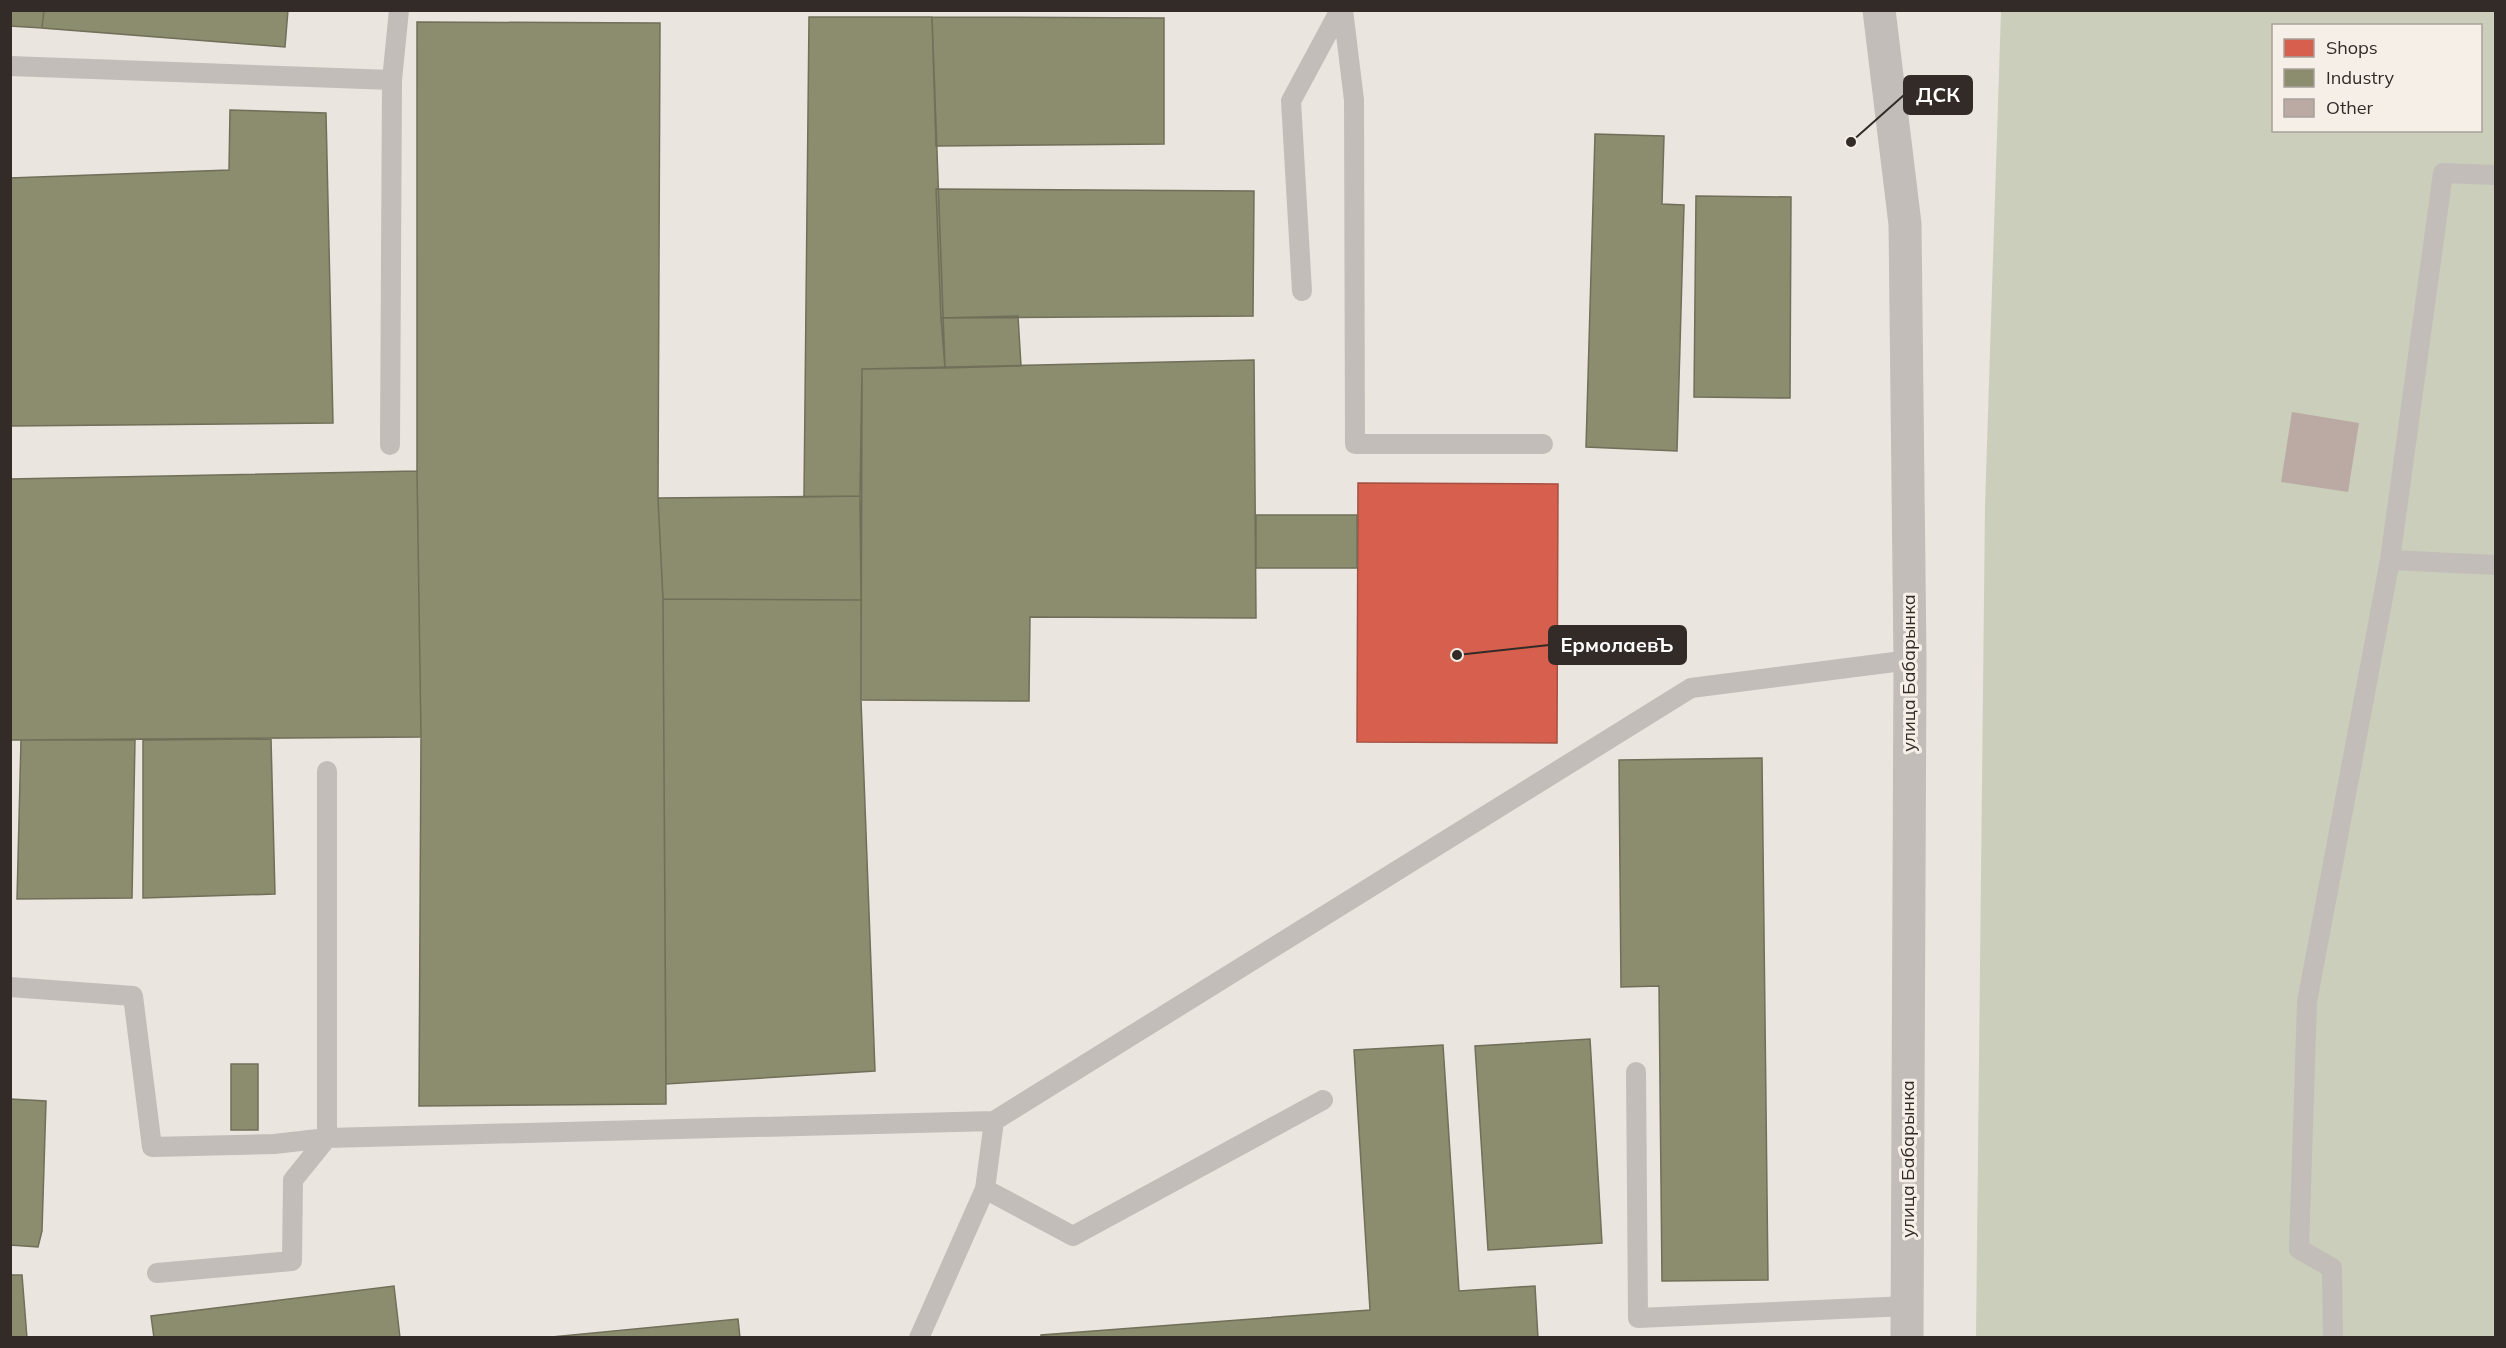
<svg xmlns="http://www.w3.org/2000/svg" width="2506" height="1348" viewBox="0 0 2506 1348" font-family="Mulish,sans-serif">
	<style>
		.green { fill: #cbcebb; fill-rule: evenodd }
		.shops { fill: #d6604d; stroke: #a55042; stroke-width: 1.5 }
		.industry { fill: #8c8c6e; stroke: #716f59; stroke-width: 1.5 }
		.building { fill: #bbaaa3 }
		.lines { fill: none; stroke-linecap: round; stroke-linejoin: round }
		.service { stroke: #c2bdb9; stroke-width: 20 }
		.tertiary { stroke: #c2bdb9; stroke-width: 33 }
		.labels { text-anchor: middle; stroke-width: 6; stroke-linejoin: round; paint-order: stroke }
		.street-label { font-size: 18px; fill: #322b28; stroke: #f6efe7 }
		.leader { fill: none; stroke: #322b28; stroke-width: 2 }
		.callout-dot { fill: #322b28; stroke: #f6efe7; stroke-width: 2 }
		.callout { fill: #322b28; stroke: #322b28; stroke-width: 2 }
		.callout-label { font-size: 20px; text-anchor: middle; font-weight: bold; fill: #fff }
	</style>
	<rect width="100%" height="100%" fill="#eae5df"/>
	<path class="green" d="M2001,11H2495V1337L1976,1338L1985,506ZM2274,26H2480V130H2274Z"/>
	<path class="shops" d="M1358,483L1558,484L1557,743L1357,742Z"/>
	<path class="industry" d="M10,10H44L42,28L10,26Z
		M44,10H288L285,47L42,28Z
		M809,17H932L945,368L862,369L860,496L804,497Z
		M932,17L1164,18V144L936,146Z
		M417,22L660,23L658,498L663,599L666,1104L419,1106L421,737L417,471Z
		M230,110L326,113L333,423L10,426V178L229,170Z
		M1595,134L1664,136L1662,204L1684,205L1677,451L1586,447Z
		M936,189L1254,191L1253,316L941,318Z
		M1696,196L1791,197L1790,398L1694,397Z
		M1018,316L1021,366L945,368L941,318Z
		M1254,360L1256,618L1030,617L1029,701L861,700L862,369Z
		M417,471L421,737L10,740V479Z
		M860,496L861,600L663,599L658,498Z
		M1256,515H1357V568H1256Z
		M663,599L861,600V700L875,1071L666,1084Z
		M271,739L275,894L143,898V740Z
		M21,740H135L132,898L17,899Z
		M1762,758L1768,1280L1662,1281L1659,986L1621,987L1619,760Z
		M1590,1039L1602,1243L1488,1250L1475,1046Z
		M1443,1045L1459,1291L1535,1286L1538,1338H1041V1335L1370,1310L1354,1050Z
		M231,1064H258V1130H231Z
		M10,1099L46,1101L42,1231L38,1247L10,1245Z
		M10,1275H22L27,1338H10Z
		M394,1286L400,1338H154L151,1316Z
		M738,1319L740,1338H541Z"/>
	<path class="building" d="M2292,412L2359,423L2348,492L2281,482Z"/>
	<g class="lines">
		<path class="service" d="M1343,10L1354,100L1355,444H1543
			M10,66L392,80L399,10
			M1302,291L1291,101L1340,10
			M390,445L392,80
			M2390,560L2496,565
			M327,771V1138L994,1121L1691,688L1910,660
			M10,987L133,996L152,1147L274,1144L327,1138L293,1180L292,1261L157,1273
			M1636,1072L1638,1318L1907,1306
			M985,1189L1073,1236L1323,1100
			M919,1338L985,1189L994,1121
			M2333,1338L2332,1268L2299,1249L2307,1002L2390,560L2443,173L2496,175"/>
		<path class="tertiary" d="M1879,10L1905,224L1910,660L1907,1338"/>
	</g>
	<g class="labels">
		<g class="street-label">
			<text transform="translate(1909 673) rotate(-90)" y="6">улица Бабарынка</text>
			<text transform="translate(1908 1159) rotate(-90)" y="6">улица Бабарынка</text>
		</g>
	</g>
	<path class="leader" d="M1851 142L1904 95M1457 655L1549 645"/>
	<g class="callout-dot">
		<circle cx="1851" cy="142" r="6"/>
		<circle cx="1457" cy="655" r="6"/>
	</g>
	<g class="callout">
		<rect x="1904" y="76" width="68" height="38" rx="6"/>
		<rect x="1549" y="626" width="137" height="38" rx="6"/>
	</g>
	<g class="callout-label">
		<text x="1938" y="102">ДСК</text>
		<text x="1617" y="652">ЕрмолаевЪ</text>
	</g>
	<rect width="2506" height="1348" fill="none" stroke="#322b28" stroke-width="24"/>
	<rect x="2272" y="24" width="210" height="108" fill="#f6efe7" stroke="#a8a19b" stroke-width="1.5"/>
	<rect x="2284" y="39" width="30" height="18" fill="#d6604d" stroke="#a8a19b" stroke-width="1.5"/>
	<text x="2326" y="54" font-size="18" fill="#322b28">Shops</text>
	<rect x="2284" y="69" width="30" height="18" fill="#8c8c6e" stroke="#a8a19b" stroke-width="1.5"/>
	<text x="2326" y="84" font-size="18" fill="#322b28">Industry</text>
	<rect x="2284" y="99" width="30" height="18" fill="#bbaaa3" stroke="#a8a19b" stroke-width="1.5"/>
	<text x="2326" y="114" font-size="18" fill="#322b28">Other</text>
</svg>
